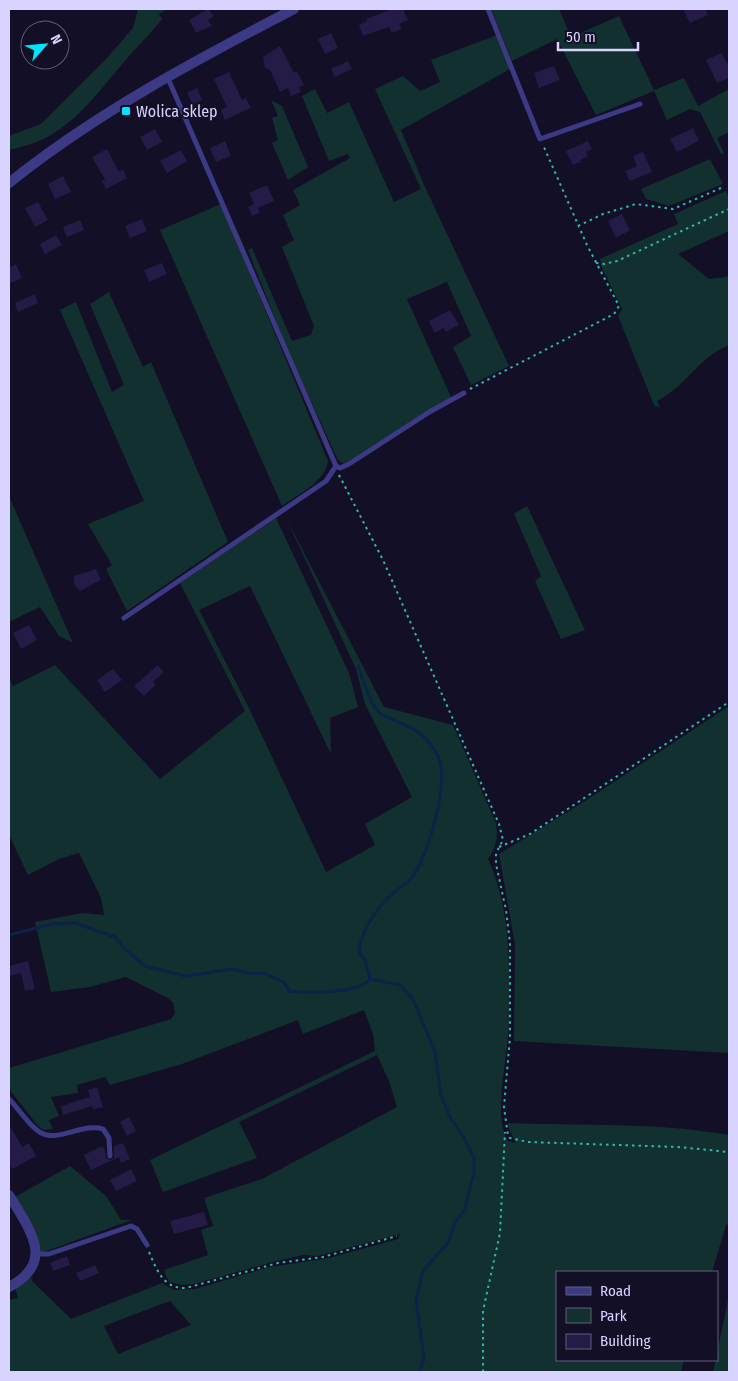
<svg xmlns="http://www.w3.org/2000/svg" width="738" height="1381" viewBox="0 0 738 1381" font-family="'Fira Sans Condensed',sans-serif">
	<style>
		.green { fill: #12302f; fill-rule: evenodd }
		.lines { fill: none; stroke-linecap: round; stroke-linejoin: round }
		.stream { stroke: #0c2248; stroke-width: 3 }
		.building { fill: #241b47 }
		.path { stroke: #2fb8b0; stroke-width: 2; stroke-dasharray: 2.5 4; stroke-linecap: butt }
		.service { stroke: #3d3a85; stroke-width: 5 }
		.minor { stroke: #3d3a85; stroke-width: 10 }
		.poi-dot { fill: #00e5ff; stroke: #130f26; stroke-width: 2 }
		.labels { text-anchor: middle; stroke-width: 4; stroke-linejoin: round; paint-order: stroke }
		.poi-label { font-size: 16px; fill: #d9d4ff; stroke: #130f26; text-anchor: start }
	</style>
	<rect width="100%" height="100%" fill="#130f26"/>
	<path class="green" d="M138,9H167L159,14L162,19C150,35 136,47 124,62C89,103 65,140 9,150V136L41,124L107,58L133,28Z
		M491,9H559L571,37L619,16L654,90L684,78L698,106L729,89V132L717,138L724,153L721,154L700,112L690,109L667,120L654,91L596,115L557,39L512,61Z
		M497,35L510,69L401,130L425,187L509,366L471,385L453,347L471,336L447,282L407,299L451,397L348,462L342,463L338,460L289,354L248,250L252,248L292,341L311,335L314,326L282,247L294,240L283,215L300,205L293,190L350,158L348,154L329,161L302,96L315,89L327,113L349,102L394,202L421,189L375,89L403,76L420,91L440,82L431,60Z
		M271,100L282,106L308,167L288,180L272,143L278,140L272,118L278,116Z
		M710,159L723,184L669,206L646,199L641,189Z
		M726,191L729,197V231L678,254L709,279L727,277L729,273V345C696,359 688,385 657,401L660,408L654,405L618,316L622,309L601,266L600,259L678,224L674,214Z
		M221,204L328,461C325,482 299,494 282,506L160,230Z
		M109,292L143,367L151,362L228,542L127,611L106,569L112,565L88,524L144,501L60,310L76,302L112,392L124,385L90,304Z
		M9,496L73,643L59,636L40,607L9,622Z
		M527,506L585,630L561,639L535,581L541,576L514,514Z
		M276,518L349,673L358,707L330,718L331,754L250,586L199,610L249,708L326,872L375,845L365,824L412,797L365,704L356,669L286,518L384,707L453,725L496,823C498,838 497,846 488,859C511,908 510,967 509,1021C509,1052 492,1116 508,1141L516,1143L509,1129L508,1123C581,1126 657,1122 729,1135V1224L726,1225L712,1272H557V1360H684L681,1372H9V1300L18,1298L15,1288L30,1276L33,1282L71,1319L162,1283L174,1290L195,1289L270,1267L329,1258L398,1239L400,1234L318,1256L303,1255L277,1261L194,1284L183,1285L169,1282L164,1270L208,1255L201,1230L213,1226L204,1198L262,1179L397,1107L389,1081L377,1055L239,1122L257,1158L163,1192L150,1160L375,1051L373,1034L364,1010L303,1034L298,1020L182,1064L110,1085L105,1077L77,1085L78,1093L51,1097L59,1116L49,1120L53,1129L44,1130L38,1126L9,1089V1068L171,1019L175,1013L173,1003L168,998L126,977L90,987L51,992L35,922L82,913L104,915L101,898L79,853L59,859L28,875L9,835V677L13,686L55,665L160,779L245,711L180,583ZM170,1301L191,1325L118,1354L104,1326Z
		M729,706V1053L514,1041L515,945L499,854L582,803Z
		M70,1166L106,1196L121,1220H132L41,1253L36,1237L15,1197Z
		M729,1295V1372H713Z"/>
	<g class="lines">
		<path class="stream" d="M358,666C364,681 369,704 381,714C388,719 397,721 405,725C420,731 433,744 439,759C449,783 428,856 413,876C407,884 397,889 390,896C376,909 360,933 359,952L365,960L370,979L400,985L413,999L435,1052L441,1096L451,1119L463,1136L474,1158V1173L464,1212L457,1219L447,1244L423,1271L416,1300L424,1359L419,1372
			M9,935L52,924L75,923L115,937L127,951L145,966L186,976L232,969L248,973L266,974L284,982L289,991C307,993 358,994 370,979"/>
	</g>
	<path class="building" d="M208,9L214,16L208,20L212,26L196,33L189,20Z
		M392,9H403L408,20L399,24L402,29L392,33L389,27L363,36L359,25L367,21L366,19Z
		M683,9H705L708,15L690,23Z
		M331,33L338,48L325,54L318,39Z
		M280,46L294,73L297,71L304,85L299,87L301,92L291,96L288,88L280,92L270,70L265,68L263,57Z
		M721,53L729,66V78L717,83L706,60Z
		M348,61L352,69L335,77L331,69Z
		M554,66L560,80L539,88L534,73Z
		M229,72L242,100L246,98L251,108L225,120L221,110L227,107L214,79Z
		M197,88L202,100L193,105L187,93Z
		M693,128L699,141L677,152L670,139Z
		M155,129L162,142L147,150L140,137Z
		M225,141L231,156L216,162L210,148Z
		M588,141L592,149L586,152L588,156L580,160L581,162L573,165L566,151Z
		M107,149L119,172L123,170L127,178L106,189L102,181L105,180L92,157Z
		M181,150L187,161L167,173L160,161Z
		M643,152L652,172L630,181L625,171L637,166L633,156Z
		M63,176L71,192L55,199L48,184Z
		M267,185L274,201L258,208L260,213L252,216L248,207L254,204L249,193Z
		M38,202L48,220L35,227L25,208Z
		M622,214L630,230L616,238L608,221Z
		M142,219L147,231L130,238L125,226Z
		M80,220L84,230L67,237L63,227Z
		M56,235L62,245L45,254L40,244Z
		M162,263L167,274L149,282L144,270Z
		M16,264L22,278L9,284V268Z
		M35,294L38,303L18,312L15,303Z
		M450,310L459,325L446,332L444,328L435,333L429,321Z
		M96,569L101,580L80,591L74,584V576Z
		M29,625L37,640L21,649L13,633Z
		M158,665L164,672L153,682L156,685L144,696L134,686Z
		M113,669L122,680L105,692L97,680Z
		M28,961L35,989L25,991L21,973L9,976V966Z
		M97,1087L103,1107L93,1109L92,1106L63,1115L61,1106L90,1097L88,1090Z
		M129,1117L136,1131L127,1136L120,1122Z
		M9,1124L22,1147L29,1143L36,1156L12,1169L9,1162Z
		M123,1143L130,1159L121,1163L119,1157L91,1170L84,1155L102,1146L105,1150L106,1158L111,1160L114,1158V1146Z
		M131,1169L137,1181L116,1191L110,1180Z
		M204,1212L208,1225L174,1234L170,1221Z
		M67,1256L70,1265L53,1271L50,1263Z
		M95,1265L99,1273L80,1281L76,1273Z"/>
	<g class="lines">
		<path class="path" d="M578,226L603,214L636,204L673,209L721,188
			M596,263L604,264L617,261L729,209
			M470,389L614,314L619,306L587,245L543,145
			M339,475L383,560L499,824L503,840L496,853V864L506,910L510,943V1037L504,1107L508,1136L510,1138L528,1142L678,1147L729,1152
			M499,847L530,834L729,702
			M149,1252C157,1270 163,1289 186,1288L278,1263L323,1257L397,1236
			M483,1372V1311L500,1233L505,1132"/>
		<path class="service" d="M488,9L540,139L640,104
			M336,466L340,468L349,464L431,411L464,393
			M124,618L326,481L336,466L167,76
			M9,1099C19,1109 27,1123 38,1131C56,1145 82,1122 103,1129L109,1138L110,1156
			M37,1254H49L131,1226L137,1229L147,1245"/>
		<path class="minor" d="M9,183C96,113 196,60 294,9
			M9,1195C29,1229 57,1262 9,1287"/>
	</g>
	<rect class="poi-dot" x="121" y="106" width="10" height="10" rx="2.5"/>
	<g class="labels">
		<g class="poi-label">
			<text x="136" y="117">Wolica sklep</text>
		</g>
	</g>
	<rect width="738" height="1381" fill="none" stroke="#d9d4ff" stroke-width="20"/>
	<rect x="556" y="1271" width="162" height="90" fill="#130f26" stroke="#625e7d"/>
	<rect x="566" y="1287" width="25" height="8" fill="#3d3a85" stroke="#625e7d"/>
	<text x="600" y="1296" font-size="15" fill="#d9d4ff">Road</text>
	<rect x="566" y="1308" width="25" height="15" fill="#12302f" stroke="#625e7d"/>
	<text x="600" y="1321" font-size="15" fill="#d9d4ff">Park</text>
	<rect x="566" y="1334" width="25" height="15" fill="#241b47" stroke="#625e7d"/>
	<text x="600" y="1346" font-size="15" fill="#d9d4ff">Building</text>
	<g transform="translate(45 45) rotate(63)"><circle r="24" fill="#130f26" stroke="#625e7d"/>
	<path d="M0-4L9 19L0 12L-9 19Z" fill="#00e5ff"/>
	<text y="-8" font-size="14" font-weight="bold" text-anchor="middle" fill="#d9d4ff">N</text>
	</g>
	<path d="M558 42v8h80v-8" fill="none" stroke="#d9d4ff" stroke-width="2.5"/>
	<text x="566" y="42" font-size="15" fill="#d9d4ff" stroke="#130f26" stroke-width="4" paint-order="stroke">50 m</text>
</svg>
